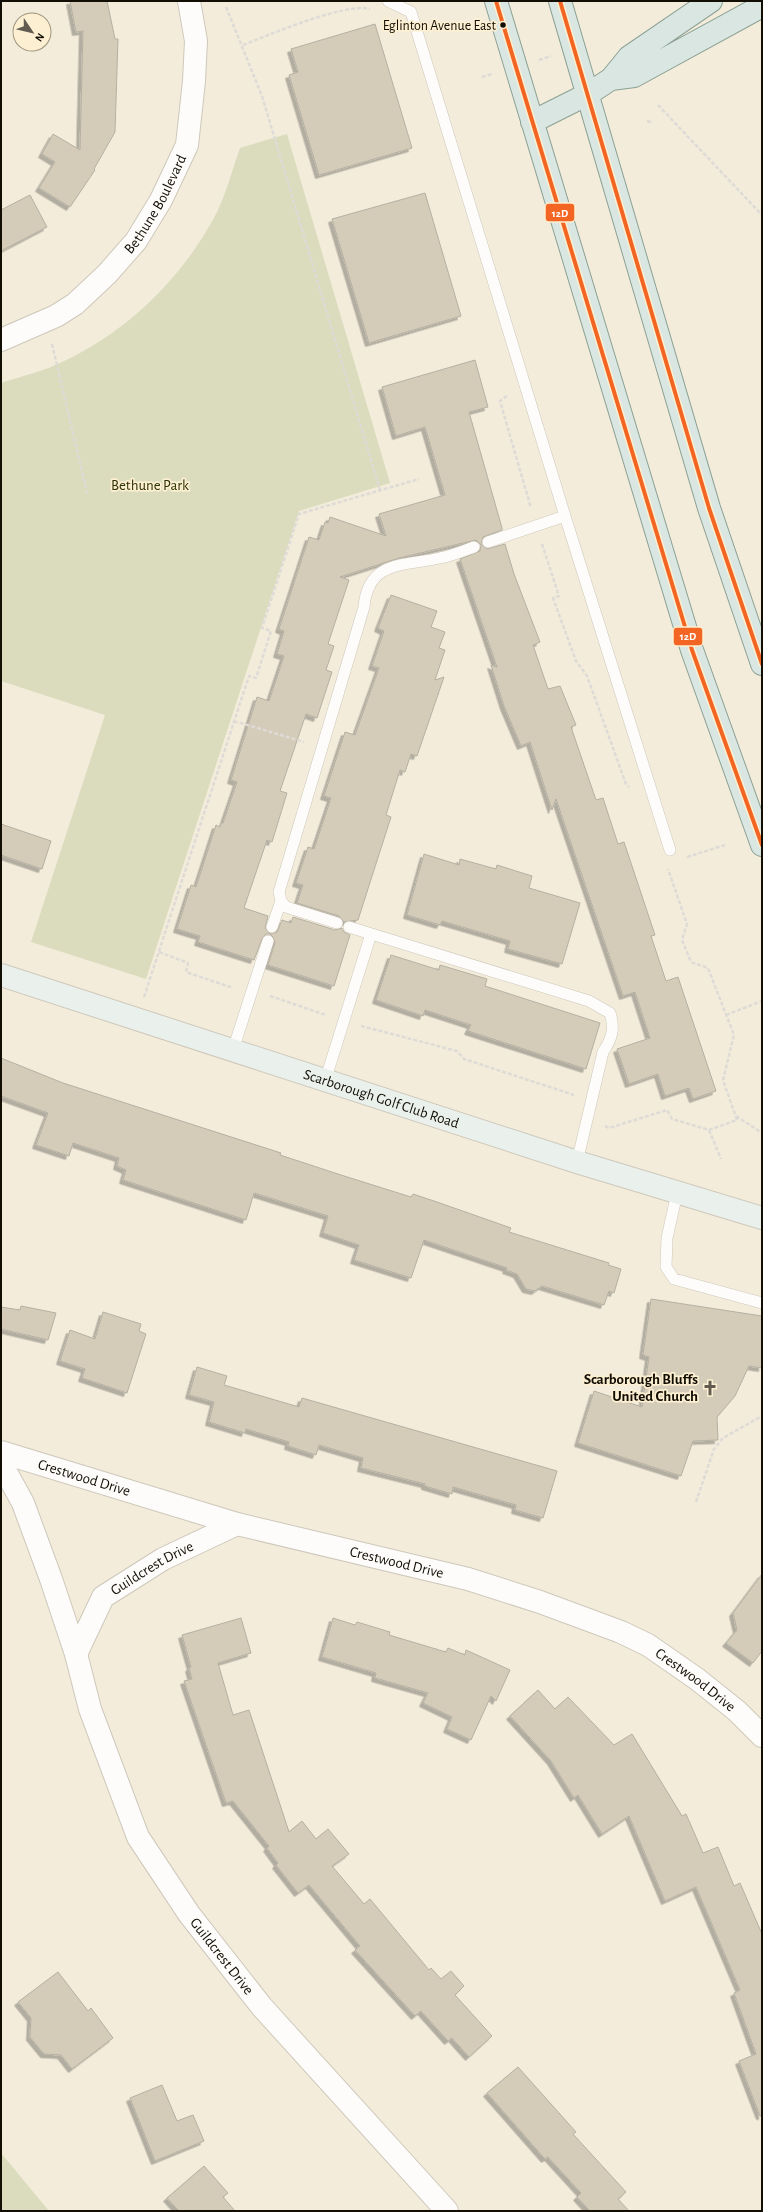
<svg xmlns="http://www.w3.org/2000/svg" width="763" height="2212" viewBox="0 0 763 2212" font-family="'Alegreya Sans',sans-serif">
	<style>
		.green { fill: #dadcbd }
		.building { fill: #d4ccb9; stroke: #b5b0a2; filter: url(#shadow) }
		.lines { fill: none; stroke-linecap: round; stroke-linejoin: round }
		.lane-casing { stroke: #cec8bb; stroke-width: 12 }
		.street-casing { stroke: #cec8bb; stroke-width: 24 }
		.secondary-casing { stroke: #cec8bb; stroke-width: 24 }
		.primary-casing { stroke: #8ca194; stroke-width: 24 }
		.path { stroke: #dedbd6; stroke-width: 2.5; stroke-dasharray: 4 2; stroke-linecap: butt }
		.lane { stroke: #fdfcfa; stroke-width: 11 }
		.street { stroke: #fdfcfa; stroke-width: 22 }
		.secondary { stroke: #eaf1ed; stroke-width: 22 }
		.primary { stroke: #d9e6e1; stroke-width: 22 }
		.bus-1-casing { stroke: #fdefd1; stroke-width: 7 }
		.bus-1 { stroke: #f26522; stroke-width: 4 }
		.bus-dot { fill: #120e04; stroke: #fdefd1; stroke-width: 1.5 }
		.labels { text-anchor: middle; stroke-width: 3.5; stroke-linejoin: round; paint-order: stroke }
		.bus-label { font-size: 14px; fill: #120e04; stroke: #fdefd1; text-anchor: end }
		.street-label { font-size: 15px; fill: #120e04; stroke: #fdefd1 }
		.park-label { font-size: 15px; fill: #2d3304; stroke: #fdefd1 }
		.poi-label { font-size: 15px; font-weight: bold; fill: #120e04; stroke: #fdefd1; text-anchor: end }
		.line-badge { stroke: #fdefd1; stroke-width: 1.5 }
		.badge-label { font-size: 11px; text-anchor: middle; font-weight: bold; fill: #fff }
	</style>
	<defs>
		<filter id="shadow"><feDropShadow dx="-3.5" dy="3.5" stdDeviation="0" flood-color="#0004"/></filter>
	</defs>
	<rect width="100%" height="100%" fill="#f3ecdb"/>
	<path class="green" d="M287,134L390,483L299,511L146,979L31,942L105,715L1,681V383C22,376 45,371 64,361C128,331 181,279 215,216C226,195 232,170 240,148Z
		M1,2153L49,2211H1Z"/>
	<path class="building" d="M70,1H107L115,39H118L115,132L94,169L95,170L70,207L39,188L55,162L42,154L53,134L80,150L83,31L76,32Z
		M375,24L412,148L319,175L289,75L298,72L291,49Z
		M425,193L461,316L369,343L332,219Z
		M30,195L47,227L1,251V210Z
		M475,360L488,407L469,412L502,528V530L483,537L481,544L487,549L505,544L514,574L540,642L533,645L548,689L560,686L576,725L571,727L596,800L603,798L618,844L624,842L655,935L651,936L666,981L678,977L716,1091L693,1099L689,1088L665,1096L658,1074L629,1084L617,1049L650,1038L635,992L623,996L556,799L552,810L530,742L521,746L504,706L491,665L497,667L460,559L480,551L481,545L476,540L399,558L340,577L349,580L328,644L334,646L326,670L332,672L317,718L306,714L280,791L287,793L272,842L267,840L244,908L268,916L265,928L270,934L277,932L282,920L291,923L293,917L335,930L342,928L344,932L350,935L334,986L268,965L275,943L273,937L270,934H266L262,939L254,960L198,942L200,936L177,929L191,885L196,887L216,825L220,827L221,823H223L237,782L231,780L257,697L269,701L284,656L277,654L284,631L279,629L309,537L319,540L325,522L328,523L330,517L386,536L379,514L445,495L425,427L396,436L382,387Z
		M391,595L437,611L431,627L445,632L439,648L445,650L435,680L444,677L417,756L411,754L405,772L400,770L386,815L391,817L358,920L344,922L339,916L297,903L303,885L296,883L308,847L314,849L331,798L324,796L345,732L355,735L379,668L372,666L384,631L378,628Z
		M1,824L51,841L42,869L1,855Z
		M424,854L459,865L460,859L496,869L497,865L532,876L529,888L580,903L562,964L508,949L510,941L442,921L440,925L407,915Z
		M391,955L439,970L440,965L487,979L485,986L600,1023L586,1069L468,1031L471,1025L425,1010L423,1016L376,1000Z
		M1,1058L63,1083L281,1153L280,1155L341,1175L411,1197L413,1194L437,1202L511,1228L509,1232L609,1263L608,1265L621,1269L614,1293L609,1291L604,1305L542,1286L535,1291L526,1289L517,1274L506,1270L507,1268L424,1240L411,1278L354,1260L359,1245L323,1233L328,1216L254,1193L246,1220L123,1180L126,1170L117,1166L119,1158L73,1143L69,1156L36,1145L48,1113L1,1096Z
		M651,1299L762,1316V1368L749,1366L735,1396L717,1417L718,1440L693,1441L681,1476L578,1443L594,1391L642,1407L649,1357L643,1355Z
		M21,1306L56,1313L48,1340L1,1329V1307L20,1310Z
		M103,1312L141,1324L139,1331L146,1334L127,1393L82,1378L85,1369L60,1361L70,1330L95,1339Z
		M197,1367L227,1376L224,1385L299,1407L302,1398L557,1471L543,1518L515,1510L516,1505L453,1487L452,1494L425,1486V1484L361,1468L363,1458L319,1445L316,1455L288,1446L289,1442L246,1429L245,1433L209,1422L214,1402L189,1395Z
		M762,1574V1651L753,1663L726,1643L737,1630L733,1613Z
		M241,1618L251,1653L218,1663L233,1715L249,1710L289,1832L302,1821L316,1839L328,1829L349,1854L332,1866L364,1904L370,1899L429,1970L431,1968L441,1979L451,1971L464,1986L455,1995L492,2036L469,2057L452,2038L448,2041L421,2011L415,2016L355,1950L360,1946L309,1885L298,1893L276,1865L278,1863L267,1848L269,1846L233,1801L226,1803L184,1681L192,1679L189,1668L191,1667L182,1635Z
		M333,1618L355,1625L357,1622L390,1632L389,1635L446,1652L448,1648L465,1655L466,1650L510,1670L496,1701L491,1696L471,1740L447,1729L452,1717L423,1703L428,1693L375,1678L376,1673L322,1657Z
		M538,1690L555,1709L568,1697L614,1745L632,1734L682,1816L686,1814L703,1853L718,1847L734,1886L740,1883L762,1934V2116H760L739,2061L756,2054L734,1993L740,1990L696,1887L665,1901L629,1816L602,1834L578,1795L574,1798L551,1761L510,1716Z
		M58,1972L88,2011L91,2008L113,2038L72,2069L61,2055L44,2054L30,2037L31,2018L18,2002Z
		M518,2067L576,2132L573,2134L626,2192L618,2199L629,2211H590L577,2197L581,2193L548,2157L545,2159L487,2093Z
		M162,2085L177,2121L193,2115L204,2141L155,2161L130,2098Z
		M204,2166L228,2193L223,2197L235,2211H179L167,2198Z"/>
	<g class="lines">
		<defs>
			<path id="lane" d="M388,1L411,12L565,516L670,850
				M488,542L565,516
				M337,923L286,907L281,901L279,892L364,607C368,560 404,566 440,558C451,556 463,551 474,547
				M272,927L281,901
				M349,927L589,1001L610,1013C615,1028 612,1039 603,1052L577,1162
				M233,1050L268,941
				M325,1081L371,934
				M677,1193L667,1238L666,1267L674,1279L762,1303"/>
			<g id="street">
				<path id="s1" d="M1,340L56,316L75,304L107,274L136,241L161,200L187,145L194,81L196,41L189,1"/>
				<path id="s2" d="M1,1452L237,1524L468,1579L540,1602L621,1632L648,1645L697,1679L737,1711L762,1736"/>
				<path id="s3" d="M1,1463L23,1503L51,1579L76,1654L90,1709L138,1837L189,1914L262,2007L447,2211"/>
				<path id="s4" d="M76,1654L103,1597L163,1559L237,1524"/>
			</g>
			<g id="secondary">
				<path id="s5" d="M1,975L577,1162L762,1218"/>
			</g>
			<path id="primary" d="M496,1L692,650L762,845
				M560,1L709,508L762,664
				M611,79L634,76L762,6
				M532,122L588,94L611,79L629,57L711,1"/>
		</defs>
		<use href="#lane" class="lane-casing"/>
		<use href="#street" class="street-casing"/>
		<use href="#secondary" class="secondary-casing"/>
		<use href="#primary" class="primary-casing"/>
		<path class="path" d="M226,7L262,96L380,490
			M243,45C269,35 346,2 370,9
			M539,60L551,56
			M482,77L492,74
			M658,105L762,215
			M647,121L651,122
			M52,344L87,493
			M507,396L500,401L531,508
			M542,544L559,596L553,598L576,661L587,676L626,784L629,787
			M234,721L304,742
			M687,857L725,845
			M159,952L188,963L186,972L233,988
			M270,996L326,1015
			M144,997L249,676L256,678L271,631L262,628L299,514L419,479
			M726,1015L762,1001
			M361,1026L457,1051L464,1059L574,1095
			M736,1116L762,1133
			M605,1126L609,1128L667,1110L672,1119L709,1130L737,1120L723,1080L734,1035L708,968L691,962L682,940L687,924L668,869
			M709,1130L721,1159
			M696,1502L714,1449L723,1438L762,1416"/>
		<use href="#lane" class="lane"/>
		<use href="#street" class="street"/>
		<use href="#secondary" class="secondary"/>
		<use href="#primary" class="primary"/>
		<defs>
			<path id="bus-1" d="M496,1L692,650L762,845
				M560,1L709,508L762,664"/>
		</defs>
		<use href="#bus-1" class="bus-1-casing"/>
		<use href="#bus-1" class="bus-1"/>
	</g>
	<defs>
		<symbol id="church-bare" viewBox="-9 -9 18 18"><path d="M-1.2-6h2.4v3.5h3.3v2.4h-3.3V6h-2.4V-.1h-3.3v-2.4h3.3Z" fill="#615c4f" stroke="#fdefd1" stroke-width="2.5" paint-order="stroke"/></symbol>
	</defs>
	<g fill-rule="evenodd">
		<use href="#church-bare" x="699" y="1377" width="22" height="22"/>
	</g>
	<circle class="bus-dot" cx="503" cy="25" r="3.5"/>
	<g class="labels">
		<g class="bus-label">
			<text x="496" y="30">Eglinton Avenue East</text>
		</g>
		<g class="street-label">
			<text dy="5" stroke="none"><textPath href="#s1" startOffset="212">Bethune Boulevard</textPath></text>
			<text dy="5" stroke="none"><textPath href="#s5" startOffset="400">Scarborough Golf Club Road</textPath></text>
			<text dy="5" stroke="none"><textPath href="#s2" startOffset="87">Crestwood Drive</textPath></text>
			<text dy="5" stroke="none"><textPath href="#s2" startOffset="411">Crestwood Drive</textPath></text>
			<text dy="5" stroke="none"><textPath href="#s4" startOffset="120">Guildcrest Drive</textPath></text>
			<text dy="5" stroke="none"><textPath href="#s2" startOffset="735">Crestwood Drive</textPath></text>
			<text dy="5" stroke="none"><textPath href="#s3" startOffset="545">Guildcrest Drive</textPath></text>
		</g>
		<g class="park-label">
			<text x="150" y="490">Bethune Park</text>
		</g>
		<g class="poi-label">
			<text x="698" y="1384">Scarborough Bluffs<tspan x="698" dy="17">United Church</tspan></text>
		</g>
	</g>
	<g class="line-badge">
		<rect x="545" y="203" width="30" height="19" rx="4" fill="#f26522"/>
		<rect x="673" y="627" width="30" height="19" rx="4" fill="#f26522"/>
	</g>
	<g class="badge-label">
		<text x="560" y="217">12D</text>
		<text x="688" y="640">12D</text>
	</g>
	<rect width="763" height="2212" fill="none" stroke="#120e04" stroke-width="4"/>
	<g transform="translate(32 32) rotate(125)"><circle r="19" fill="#fdefd1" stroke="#9f957f"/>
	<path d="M0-3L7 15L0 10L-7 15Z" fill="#615c4f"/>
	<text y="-6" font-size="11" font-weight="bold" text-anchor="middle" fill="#120e04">N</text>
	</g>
</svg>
